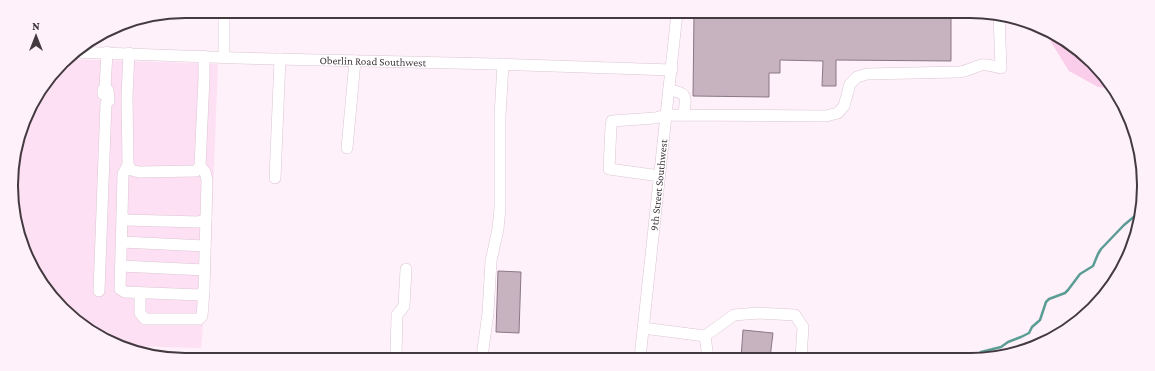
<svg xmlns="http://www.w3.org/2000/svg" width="1155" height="371" viewBox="0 0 1155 371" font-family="'Crimson Pro',serif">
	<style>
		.built { fill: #fee0f4 }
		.green { fill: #faceeb }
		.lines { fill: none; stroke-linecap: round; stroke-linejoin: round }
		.stream { stroke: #5b9d95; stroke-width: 2.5 }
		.building { fill: #c7b2c0; stroke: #8b7785 }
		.minor-casing { stroke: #dbc5d3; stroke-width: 12 }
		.minor { stroke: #fff; stroke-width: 11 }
		.labels { text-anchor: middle; stroke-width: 3.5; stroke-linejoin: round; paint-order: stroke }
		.street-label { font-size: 11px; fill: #433a40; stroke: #fff1fa }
		.rim { fill: none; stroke: #433a40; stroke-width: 2 }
	</style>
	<rect width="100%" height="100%" fill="#fff1fa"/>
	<path class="built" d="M67,59L218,64L210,270L206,293L201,348L125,346L89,331L41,283L17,230L12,163L29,108Z"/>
	<path class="green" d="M1051,34L1067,41L1115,89L1098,87L1069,71L1051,42Z"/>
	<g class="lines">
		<path class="stream" d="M972,358L981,352L1001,347L1008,342L1021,337L1029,333L1032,327L1040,320L1046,302L1049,299L1065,293L1068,290L1080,274L1093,266L1098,254L1101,249L1124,225L1141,211"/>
	</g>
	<path class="building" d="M694,13L929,14V18H951V61L836,60V86H822L823,61L780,60V73H769V97L693,96Z
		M498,271L521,272L519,333L496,332Z
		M743,330L773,333L770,358H741Z"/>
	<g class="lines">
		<defs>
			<g id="minor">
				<path d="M224,11V57"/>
				<path id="s1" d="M75,52L237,58L496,64L672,70"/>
				<path d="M129,53L127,97L128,165L123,174L122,216L126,220L198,222L203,221L206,217L207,180L205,172L200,166"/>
				<path d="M669,90C690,93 685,98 684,115"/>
				<path d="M103,94V90L105,88L107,52"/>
				<path d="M347,148L355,61"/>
				<path d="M128,165L131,170L139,172L196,171L200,166L204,78V56"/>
				<path d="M660,176L609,169L611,126L612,121L655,118L667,115L826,116L838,113L844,106L850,84L857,77L867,74L959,72C967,71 974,67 981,65C988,64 995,67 1001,68L999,14"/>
				<path d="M275,178L280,59"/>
				<path d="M122,216L120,289L125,292L200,295L204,290L206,217"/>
				<path d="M122,242L205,246"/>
				<path d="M121,266L205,270"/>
				<path d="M99,291L106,103L109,101L108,90L105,88"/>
				<path d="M140,293V313L145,319H199L202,316L204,290"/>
				<path d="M643,328L705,336L734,315L759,313L795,315L803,327L801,358"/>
				<path d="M705,336L708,358"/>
				<path d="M396,357L397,315L404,306L406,269"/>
				<path d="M482,357L488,313L491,261L498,229L500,208V116L503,64"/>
				<path id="s2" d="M640,358L677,13"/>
			</g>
		</defs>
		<use href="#minor" class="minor-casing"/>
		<use href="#minor" class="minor"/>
	</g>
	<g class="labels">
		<g class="street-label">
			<text dy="4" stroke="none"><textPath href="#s1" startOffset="298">Oberlin Road Southwest</textPath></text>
			<text dy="4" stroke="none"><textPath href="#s2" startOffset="174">9th Street Southwest</textPath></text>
		</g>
	</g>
	<path d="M0 0H1155V371H0ZM185 18H970A167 167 0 0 1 1137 185V186A167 167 0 0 1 970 353H185A167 167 0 0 1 18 186V185A167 167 0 0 1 185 18Z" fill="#fff1fa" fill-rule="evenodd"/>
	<path class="rim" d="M185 18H970A167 167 0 0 1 1137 185V186A167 167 0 0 1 970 353H185A167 167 0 0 1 18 186V185A167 167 0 0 1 185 18Z"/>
	<g transform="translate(36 36)" stroke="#fff1fa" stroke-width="3" paint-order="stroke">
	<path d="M0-3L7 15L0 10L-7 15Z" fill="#433a40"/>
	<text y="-6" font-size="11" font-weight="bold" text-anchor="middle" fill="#433a40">N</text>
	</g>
</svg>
